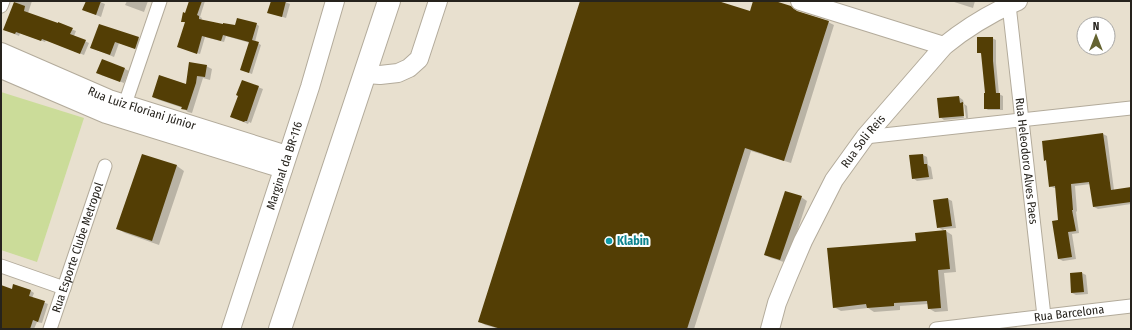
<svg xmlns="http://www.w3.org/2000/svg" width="1132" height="330" viewBox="0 0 1132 330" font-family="'Fira Sans Condensed',sans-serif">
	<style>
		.green { fill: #cbdc99 }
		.shadow { fill: #0003 }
		.building { fill: #533e05 }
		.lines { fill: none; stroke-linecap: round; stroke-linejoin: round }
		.street-casing { stroke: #b3ab9b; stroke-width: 15 }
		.secondary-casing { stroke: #b3ab9b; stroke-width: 20 }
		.highway-casing { stroke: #b3ab9b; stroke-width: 24 }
		.street { stroke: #fff; stroke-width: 13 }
		.secondary { stroke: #fff; stroke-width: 18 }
		.highway { stroke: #fff; stroke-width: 22 }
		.culture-dot { fill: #0f9aa8; stroke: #fff; stroke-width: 1.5 }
		.labels { text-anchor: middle; stroke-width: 4; stroke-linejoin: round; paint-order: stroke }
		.street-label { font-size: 12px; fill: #26231d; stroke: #fff }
		.culture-label { font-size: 12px; font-weight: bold; fill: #0d838f; stroke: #fff; text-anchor: start }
	</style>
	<rect width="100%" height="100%" fill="#e8e0cf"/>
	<path class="green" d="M1,92L84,118L37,262L1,250Z"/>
	<path class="shadow" d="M16,1H32L28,13L76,31L74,36L89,43L84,55L46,40L45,42L20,33L19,36L5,30Z
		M87,1H98L105,4L101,17L84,10Z
		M127,1H148L144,12L125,5Z
		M190,1H205L200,17L202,18L201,21L235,27L256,24L259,26L255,42L261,45L252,74L244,71L250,43L226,36L224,42L205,37L200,54L178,47L186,23L182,21L186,14Z
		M272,1H283L290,4L286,18L273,14Z
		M581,1H714L751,12L754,1H772L791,7L797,11L798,13L828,22L834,25L791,163L751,151L694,329H499L485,325L479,321Z
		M951,1H975L973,8Z
		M100,25L143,40L139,50L119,43L114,57L92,48Z
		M992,38L996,40V63L999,94L1003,96V110H988L985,108L986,94L982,54L978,52Z
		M206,66L212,69L210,80L203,78L192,113L188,112L183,108L159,100L153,97L186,85Z
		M125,69L129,71L124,83L101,75Z
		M242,81L263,89L251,123L249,122L248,124L232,117L239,96Z
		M959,97L963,100L964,104H962L964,118L944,120L940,117Z
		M964,104L967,106L968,118H966Z
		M1103,134L1107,136L1114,190L1131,188V204L1098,209L1094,207L1091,184L1075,186L1077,211L1076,212L1079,233L1072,234L1076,259L1063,261L1059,259V221L1056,188H1054L1050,186L1047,161L1045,160Z
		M143,155L177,166L184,171L159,245L125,233L118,229Z
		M923,155L927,157L928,165L931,167L933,179L917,181L913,178L910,156Z
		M801,197L807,201L787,263L771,258L765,255Z
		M948,199L952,201L956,228L943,229L952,235L956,272L944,273L948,311L935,312L928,308V304L900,306V310L874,312L868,308L841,311L834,307L917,242L944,231L938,227Z
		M1082,273L1086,275L1088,294L1076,295L1072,293L1071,274Z
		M1,286L12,290L31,291L34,293L32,298L48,304L42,323L37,322L34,329H7L1,310Z"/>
	<path class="building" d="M86,1H101L96,15L82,10Z
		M189,1H202L197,15L199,16V19L223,24V23L235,25L237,18L257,23L252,40L259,42L249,73L240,70L249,42L223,35L221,41L202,36L197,54L177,47L185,22H181L183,12L185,13Z
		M271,1H286L282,17L267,13Z
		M580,1H718L750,11L753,1H775L791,6L793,8L797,11L829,21L784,161L745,148L687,329H501L478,322Z
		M14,2L25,6L24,11L58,23V22L73,28L70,34L86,40L80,54L42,39L41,41L16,32L15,34L3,30Z
		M99,24L139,37L135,49L115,42L110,55L90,48Z
		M977,37H993V61L996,93H1000V109H984V93H985L981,53H977Z
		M102,59L125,68L120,82L96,73Z
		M189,62L207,65L205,77L197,76L196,83L187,110L181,109L182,107L152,97L159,75L186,84Z
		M242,80L259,86L247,121H245L244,122L230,117L238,96L236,95Z
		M959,96L960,103L963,102L964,116L939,118L937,98Z
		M1103,133L1111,190L1131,187V202L1093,207L1089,182L1071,184L1073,210H1072L1076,231L1068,232L1072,257L1058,259L1052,221L1058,220L1055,186L1049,187L1046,160L1044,161L1042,141Z
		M142,154L177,165L152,241L116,229Z
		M923,154L924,164H927L929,177L912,179L909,155Z
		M785,191L802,196L780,260L764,255Z
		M948,198L952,226L937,228L933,200Z
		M946,230L950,269L938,270L941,308L928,309L927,301L894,303V306L867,308L866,304L833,308L827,248L916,241L915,233Z
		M1082,272L1084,292L1071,293L1070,273Z
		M13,284L31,290L29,296L45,301L38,322L33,320L30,329H1V285L12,289Z"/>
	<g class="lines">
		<defs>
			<g id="street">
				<path id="s1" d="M1009,5L1044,316"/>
				<path d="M1,6L3,1"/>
				<path d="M125,104L160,1"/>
				<path d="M865,137L1131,108"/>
				<path d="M1,266L64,288"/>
				<path id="s2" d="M50,329L105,166"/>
				<path id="s3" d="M936,329L1131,306"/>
			</g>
			<g id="secondary">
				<path d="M800,1L944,46"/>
				<path id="s4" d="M1,52L109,99L287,155"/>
				<path d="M1,69L106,114L283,169"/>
				<path d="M366,74L380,75L398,73L409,68L419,59L438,1"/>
				<path id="s5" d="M231,329L310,87L335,1"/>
				<path id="s6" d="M770,329L777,303L788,276L803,241L834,180L865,137L944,46C966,28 991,13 1018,1"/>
			</g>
			<path id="highway" d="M280,329L389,1"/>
		</defs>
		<use href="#street" class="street-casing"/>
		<use href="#secondary" class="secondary-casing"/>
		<use href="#highway" class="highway-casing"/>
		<use href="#street" class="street"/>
		<use href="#secondary" class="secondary"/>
		<use href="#highway" class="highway"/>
	</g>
	<circle class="culture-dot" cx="609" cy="241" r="4"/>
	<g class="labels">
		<g class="street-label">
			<text dy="4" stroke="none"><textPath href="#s4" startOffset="152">Rua Luiz Floriani Júnior</textPath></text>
			<text dy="4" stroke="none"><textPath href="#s6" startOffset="211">Rua Soli Reis</textPath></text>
			<text dy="4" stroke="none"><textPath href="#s1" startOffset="157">Rua Heleodoro Alves Paes</textPath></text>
			<text dy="4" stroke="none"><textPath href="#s5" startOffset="172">Marginal da BR-116</textPath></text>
			<text dy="4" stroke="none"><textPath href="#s2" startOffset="86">Rua Esporte Clube Metropol</textPath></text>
			<text dy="4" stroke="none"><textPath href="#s3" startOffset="134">Rua Barcelona</textPath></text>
		</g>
		<g class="culture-label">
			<text x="617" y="245">Klabin</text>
		</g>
	</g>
	<rect width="1132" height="330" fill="none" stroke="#26231d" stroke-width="4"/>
	<g transform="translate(1096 36)"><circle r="19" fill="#ffffff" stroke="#a8a7a5"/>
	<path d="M0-3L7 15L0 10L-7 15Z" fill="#646330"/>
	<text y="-6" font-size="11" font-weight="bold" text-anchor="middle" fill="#26231d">N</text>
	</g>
</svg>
